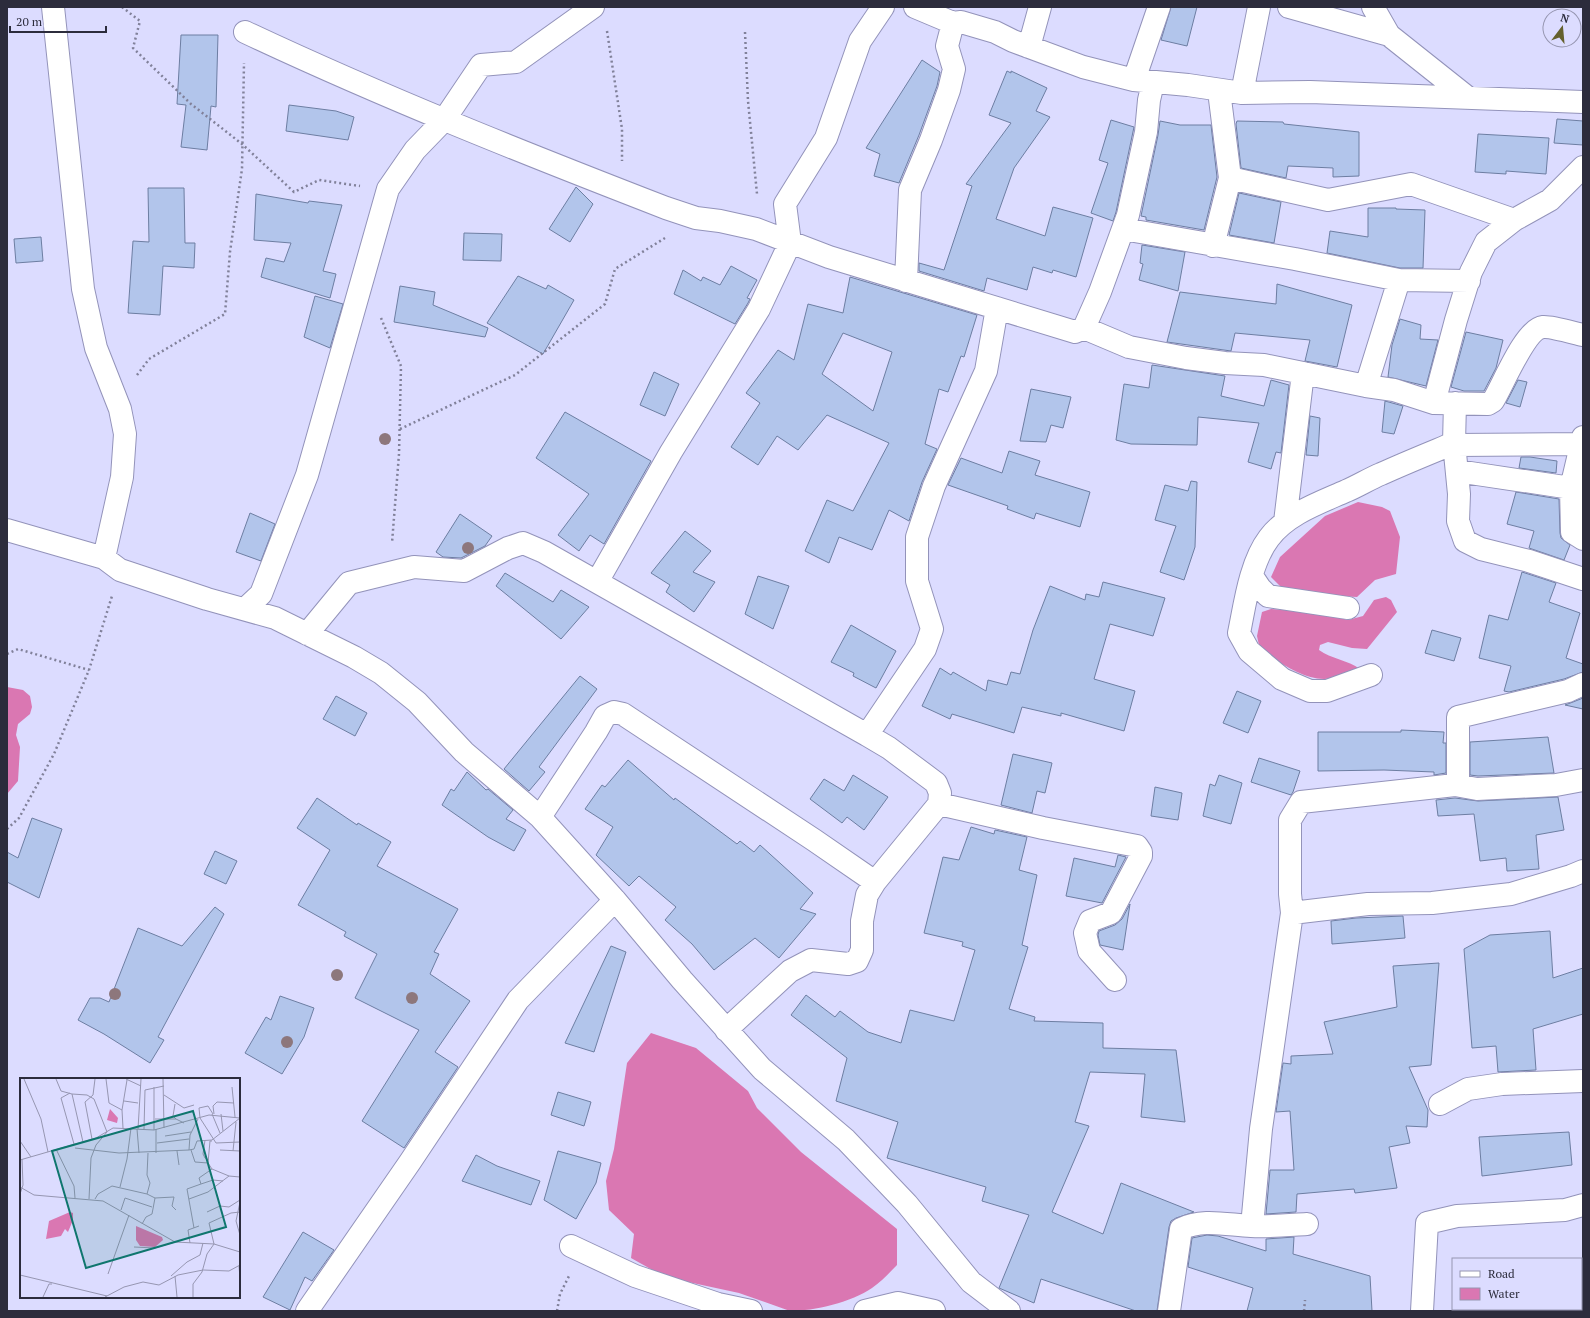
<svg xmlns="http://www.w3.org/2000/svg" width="1590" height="1318" viewBox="0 0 1590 1318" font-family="'PT Serif',serif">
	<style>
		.water { fill: #da77b2 }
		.building { fill: #b2c5eb; stroke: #6d7ea2; fill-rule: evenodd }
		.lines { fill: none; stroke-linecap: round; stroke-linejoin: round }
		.minor-casing { stroke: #9393ba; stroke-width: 24 }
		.path { stroke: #81819a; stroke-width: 2.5; stroke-dasharray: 2 3; stroke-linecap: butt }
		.minor { stroke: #fff; stroke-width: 22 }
		.tree { fill: #8d777c }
		.inset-road { fill: none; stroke: #9696b1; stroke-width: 1 }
		.view { fill: #0f766e; fill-opacity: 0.15; stroke: #0f766e; stroke-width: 2 }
		.inset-edge { fill: none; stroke: #2c2c3c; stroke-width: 2 }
	</style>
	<rect width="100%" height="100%" fill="#dcdcff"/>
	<path class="water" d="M1358,502L1382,507L1390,511L1400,537L1396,574L1375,580L1357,597L1305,594L1282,588L1271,577L1280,557L1325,516Z
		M1386,597L1391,600L1397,612L1367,649L1352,648L1328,642L1320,645L1319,650C1331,659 1348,660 1360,669C1350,672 1334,679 1324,679C1303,679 1277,661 1260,650L1257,636L1262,612L1271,609L1317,612L1348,620L1363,616L1374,600Z
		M7,687L23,690L30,696L32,707L30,714L18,724L16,735L20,747L18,781L7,794Z
		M651,1033L696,1048L748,1091L757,1108L801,1152L897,1229V1265C889,1273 881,1282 872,1288C852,1302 814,1311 790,1311L739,1293L665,1277L631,1258L634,1234L609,1210L606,1181L614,1149L627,1063Z"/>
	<path class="building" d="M1171,7H1197L1187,46L1161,40Z
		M181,35H218L216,107L211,106L207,150L181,147L186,105L177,104Z
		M922,60L940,72L937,86L919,135L899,183L874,176L880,154L866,148Z
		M1007,71L1011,73V71L1047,88L1036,111L1050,117L1014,168L996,219L1045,236L1053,207L1093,218L1076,277L1053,270L1052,273L1033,267L1027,290L987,278L984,291L919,271V263L944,270L972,186L966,184L1011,123L989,115Z
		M289,105L336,111L354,117L348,140L286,131Z
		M1557,119L1583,121V145L1554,143Z
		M1111,120L1134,127L1116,212L1113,221L1091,213L1108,163L1099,160Z
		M1160,121L1180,125H1211L1217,177L1204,230L1146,220V217L1141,216L1158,135Z
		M1237,121L1283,122L1284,124L1359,132V176L1333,177V168L1288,166L1286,178L1241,168L1236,124Z
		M1478,134L1549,138L1546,174L1506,171V174L1475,172Z
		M576,187L593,204L570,242L549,229Z
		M148,188H184L185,243H195L194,268L163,266L160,315L128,313L133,241L149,242Z
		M1239,193L1281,202L1274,243L1229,235Z
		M256,194L308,203L309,201L342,205L323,271L336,274L330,298L261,277L266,258L284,262L291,243L254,240Z
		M1368,208H1396V209L1425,210L1423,268H1400L1327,253L1330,231L1368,237Z
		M464,233L502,234L501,261L463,260Z
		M41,237L43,261L16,263L14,239Z
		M1142,245L1185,252L1178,291L1139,280L1143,264L1140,263Z
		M731,266L757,280L747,298L750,299L748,303L735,324L674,294L683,270L701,281L703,277L720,285Z
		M518,276L546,289L548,285L574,300L543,354L487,323Z
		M850,277L977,315L964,357L961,356L948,392L939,389L925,444L937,449L922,482L909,521L889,510L872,550L839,537L829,563L805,551L827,500L853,511L889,443L827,415L798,450L777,436L758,465L731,447L760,403L746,393L778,350L794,360L808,304L843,313ZM843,333L892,352L873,411L822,374Z
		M1277,284L1352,305L1337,367L1305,361L1310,340L1235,333L1231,351L1167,342L1180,292L1276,304Z
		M400,286L435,292L433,305L488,328L485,337L394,322Z
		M315,296L343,304L330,348L304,337Z
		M1400,319L1421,325L1420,339L1438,340L1426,386L1388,377L1392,345Z
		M1466,332L1503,340L1496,368L1484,391H1464L1451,387Z
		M1152,365L1225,376L1221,396L1264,406L1271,380L1289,385L1281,453L1276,452L1271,469L1248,462L1259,423L1198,417L1197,445L1131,444L1116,440L1124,384L1149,388Z
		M654,372L679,384L665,416L640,405Z
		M1518,380L1527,382L1520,407L1506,403Z
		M1031,389L1071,397L1063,428L1051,425L1046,442L1020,441Z
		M1385,401L1403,406L1394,434L1382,432Z
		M565,412L651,461L604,544L590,535L579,551L558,535L589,494L536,458Z
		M1310,416L1320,418L1318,456L1306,455Z
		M1009,451L1040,461L1035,475L1090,492L1080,527L1036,513L1034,519L1007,509L1008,506L948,485L961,458L1002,473Z
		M1521,457H1530L1557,461L1556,473L1519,468Z
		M1191,481L1197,482L1195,547L1184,580L1160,572L1176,526L1155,520L1165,485L1188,491Z
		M1516,492L1559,499L1560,533L1561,538L1570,545L1564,560L1529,548L1534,531L1507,524Z
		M250,513L275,524L261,561L236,552Z
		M460,514L492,536L485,546L461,558L443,557L436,552Z
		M685,531L711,551L693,572L715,582L694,612L666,592L670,585L651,573Z
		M1522,572L1556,583L1549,602L1580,613L1566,658L1583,664V672L1564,679L1509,692L1504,691L1511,666L1479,658L1489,615L1508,620Z
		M505,573L553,602L561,590L589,607L561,639L496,586Z
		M758,576L789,586L773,629L745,614Z
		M1103,582L1165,598L1153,636L1110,624L1094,679L1135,691L1124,731L1061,713V716L1022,707L1014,733L952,714L950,719L922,706L940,668L951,675L953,672L986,691L988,680L1007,685L1011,672L1020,674L1033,630L1050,586L1085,600L1086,594L1099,597Z
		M851,625L896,651L876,688L853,676L854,673L831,662Z
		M1432,630L1461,638L1454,661L1425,653Z
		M580,676L597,689L539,767L545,772L529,791L504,769Z
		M1237,691L1261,701L1248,733L1223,723Z
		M336,696L367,713L355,736L323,719Z
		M1583,698V709L1565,705L1573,702Z
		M1401,730L1444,732L1443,743H1446V773L1434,775V772L1384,770L1318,771V732H1401Z
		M1548,737L1554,773L1478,776L1470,775V742Z
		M1013,754L1052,763L1045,793L1037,791L1032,813L1001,805Z
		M1259,758L1300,771L1293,792L1291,795L1251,782Z
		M628,760L674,800L675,798L737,844L740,841L754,852L760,845L813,893L800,909L816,914L779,958L755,938L714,970L692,944L665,920L676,907L639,876L629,886L596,855L613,827L585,809L602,785L605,787Z
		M467,772L486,790L488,789L513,810L506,819L526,830L514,851L488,837L442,805L451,789L454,791Z
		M853,775L888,797L864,830L847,817L842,823L810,799L824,779L844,791Z
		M1219,775L1242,783L1231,824L1203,816L1210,784L1215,786Z
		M1155,787L1182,793L1178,820L1151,816Z
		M1558,797L1564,830L1536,835L1539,869L1507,871L1506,858L1480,861L1474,814L1438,816L1436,800L1455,798L1478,801Z
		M317,798L357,825L358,823L391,842L377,866L458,909L434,952L439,954L430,974L470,1001L435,1052L458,1067L404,1148L362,1121L419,1030L355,998L377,954L344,936L346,932L298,905L330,850L297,828Z
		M32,818L62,829L39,898L7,882V852L18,858Z
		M971,827L994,834L995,830L1027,837L1019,870L1037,875L1022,945L1028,947L1009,1009L1035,1017L1034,1021L1103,1023V1048L1176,1050L1185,1122L1141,1117L1145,1074L1090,1072L1075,1122L1089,1126L1052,1212L1103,1234L1121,1183L1194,1212L1176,1218L1171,1221L1169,1227L1157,1311H1136L1041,1279L1034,1303L999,1288L1029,1215L982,1201L986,1187L887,1158L898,1122L836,1101L847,1058L791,1015L806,995L835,1017L840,1011L868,1032L901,1043L910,1010L954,1021L975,950L962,946L963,942L924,933L943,857L959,860Z
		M215,851L237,861L226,884L204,874Z
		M1118,855L1126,857L1102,903L1066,896L1074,858L1115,867Z
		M1130,904L1123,950L1100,945L1098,935L1099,931L1115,925L1122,919Z
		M215,907L224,914L158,1037L164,1040L150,1063L104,1034L78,1020L90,998H100L109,1002L138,928L182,946Z
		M1403,916L1405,938L1332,944L1331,921L1356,918Z
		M1550,931L1553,978L1583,968V1014L1533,1029L1536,1070L1498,1072L1496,1046L1472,1048L1464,949L1490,935Z
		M611,946L626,952L594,1052L565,1043Z
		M1439,963L1431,1065L1409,1067L1428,1110L1427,1127L1406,1126L1410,1143L1389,1147L1397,1188L1355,1193L1354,1189L1297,1194L1296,1212L1266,1214L1270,1170H1294L1290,1111L1276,1112L1283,1063L1291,1064V1056L1333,1054L1324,1022L1397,1007L1393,966Z
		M280,996L314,1008L304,1037L282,1074L245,1053L266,1017L271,1020Z
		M558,1092L591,1102L584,1126L551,1115Z
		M1569,1132L1572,1165L1482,1176L1479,1137Z
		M558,1151L601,1163L596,1183L576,1219L544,1200Z
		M476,1155L497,1166L540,1181L531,1205L462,1181Z
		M303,1232L334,1250L312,1281L305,1277L290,1310L263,1297Z
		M1207,1235L1218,1236L1266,1251V1239L1294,1237L1293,1254L1370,1276L1372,1311H1247L1253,1288L1188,1267L1192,1238Z"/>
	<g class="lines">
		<defs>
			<path id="minor" d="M53,7L83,289L96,348L120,409L125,434L122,477L104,558
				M915,7L953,23L961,22L995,32L1013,41L1083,67L1134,80L1188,85L1242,93L1310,92L1583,102
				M1289,7L1389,35L1467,97
				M1373,7L1389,35
				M245,32C383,97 524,153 666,208L696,218L720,221L756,229L829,257L1075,332L1084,328L1129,347L1186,358L1225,363L1264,365L1366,386L1394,390L1434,403L1488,404L1493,401C1503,385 1525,329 1543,327C1551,326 1574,333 1583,335
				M1029,47L1040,7
				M1134,80L1159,7
				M1242,93L1259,7
				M1230,178L1328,200L1411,184L1514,220
				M1123,229L1295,259L1399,280L1469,281
				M1213,246L1230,178L1219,91
				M906,281L910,190L931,140L949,90L954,69L947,46L953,23
				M1084,328L1100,292L1128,215L1146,132L1149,100L1153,83
				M1366,386L1399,280
				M1434,403L1456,320L1471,272L1486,242L1514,220L1550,200L1583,167
				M1455,403L1454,443L1459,494L1458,521L1465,541L1481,549L1529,561L1583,579
				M1583,437L1571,488L1572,532L1583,539
				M1455,445L1581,444
				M1457,471L1571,488
				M1285,522L1303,373
				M7,530L104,558L120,570L207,599L275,618L354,657L381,673L417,702L464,752L540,817L615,900L682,980L762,1069L846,1140L907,1204L971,1282L1009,1311
				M1252,576L1260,588L1268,596L1348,608
				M597,582L671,452L759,309L790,243L785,204L826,138L860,41L883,7
				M245,609L261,594L307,475L388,189L415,150L444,120L481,65L516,62L593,7
				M307,634L349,583L414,567L464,571L508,548L523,543L544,552L867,735
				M1371,675L1327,691H1310L1282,679L1249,651L1239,633C1245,604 1250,563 1269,538C1287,514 1319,503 1346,491C1358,486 1369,479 1381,474C1405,463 1430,453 1454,443
				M1455,785L1477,789L1556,785L1583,780
				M939,804L1043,828L1137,846L1141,852V856L1111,913L1090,921L1085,933L1089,951L1115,980
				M540,817L596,732L605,716L614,712L623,714L814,840L875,882
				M1292,913L1368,904L1432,903L1511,894L1571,876L1583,871
				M726,1030L790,971L811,960L848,964L857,961L862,950V921L867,895L875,882L939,804L940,793L936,783L889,748L867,735L925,649L932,629L917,581V537L934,486L986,371L997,308
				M1440,1104L1468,1089L1502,1084L1583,1081
				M1252,1226L1261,1129L1292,913L1290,894V820L1301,802L1455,785L1458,780V717L1568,691L1583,684
				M571,1246L635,1276L718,1304L751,1311
				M307,1311L410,1162L518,1000L615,900
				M865,1311L898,1303L934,1311
				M1169,1311L1181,1229C1202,1218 1228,1225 1251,1226C1270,1227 1289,1225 1307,1224
				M1422,1311L1427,1223L1457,1216L1565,1210L1583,1205"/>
		</defs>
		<use href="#minor" class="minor-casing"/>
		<path class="path" d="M122,7L140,21L133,48L191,104L242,144L294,192L319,180L360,186
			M607,31L622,129V161
			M745,32L748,101L757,194
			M381,318L401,366L399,454L392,543
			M137,375L149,359L225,314L230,252L242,169L244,63
			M400,429L515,375L605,304L615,269L665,238
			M7,654L18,649L89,670
			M7,829L19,818L54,754L89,670L112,596
			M557,1311L560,1294L569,1276
			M1304,1311L1305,1300"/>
		<use href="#minor" class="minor"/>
	</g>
	<g class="tree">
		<circle cx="385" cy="439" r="6"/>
		<circle cx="468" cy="548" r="6"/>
		<circle cx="337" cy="975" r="6"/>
		<circle cx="115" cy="994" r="6"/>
		<circle cx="412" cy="998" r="6"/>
		<circle cx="287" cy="1042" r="6"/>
	</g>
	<g transform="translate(20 1078)">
		<rect width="220" height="220" fill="#dcdcff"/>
		<path d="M90,31L98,40L97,45L87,42ZM50,134L53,135V142L48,154L45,151L41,158L26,161L29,143ZM116,148L142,159L143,162L135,169L120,168L116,162Z" fill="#da77b2"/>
		<path class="inset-road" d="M4,1L21,41L28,74M36,1L41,13L52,16L63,64M86,1L89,25L102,32L103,50M106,1L121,8M143,1L144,50M134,9V52M212,9L215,39M50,15L41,20L54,66M52,16L67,17L74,21L87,54L76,67L71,80L69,121M144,17L164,30L174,27M104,23L118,25M155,26L153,38L156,41M102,32L107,2M192,36L200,55M193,36L188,28L179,30L180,40L196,65L220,64M194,36L193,28L197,24L214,25M201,36L203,53M135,41H156L164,45M117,51L119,75M118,51L121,1M124,51L125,12L144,8M136,51V75M145,58L171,54M72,61L65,24L73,17L75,1M185,62L183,76L185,80L189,82M0,63L11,79M137,65L169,61M55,70L99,75L169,72L174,71L177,63L192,62L220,40M36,71L54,108L55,120M169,72L170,57L178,41M171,72L175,84L188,85L192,91M200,72L220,73M157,73L159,87M213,73L216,44M0,82L76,60L93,50L134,52L189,37L220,40M188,85L190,63H192M181,106L193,102L203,103M0,109L14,117L83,123L155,164L194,166L220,174M100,109L107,81L111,50M0,116L3,107L2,81M135,120L154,119L152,128L156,132M75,121L78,116L92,108L127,116M169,121L188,114L209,98M220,124L216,143L220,157M101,132L105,120L132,129M187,134L200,128L209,129L220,122M122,146L126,139L132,136L135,120L127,116L130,105L127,97L128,75M174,150L167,111L181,106L179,100L192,91L209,98L220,99M170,165L168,152L179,148M114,169L135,170L155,164M219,188L220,200M88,196L109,137M0,197L87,218M151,198L167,184L180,177L183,165M155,198L157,219M23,219L29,206H32M85,219L104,209L123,204L139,207L158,197L183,192L209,193L220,187M173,219V206L182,194L187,176L194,166L189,145L211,135L220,134"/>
		<path class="view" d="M173,33L206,149L66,190L32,73Z"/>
		<rect width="220" height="220" class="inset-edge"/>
	</g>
	<rect width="1590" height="1318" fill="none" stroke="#2c2c3c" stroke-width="16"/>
	<rect x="1452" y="1258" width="130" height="52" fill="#dcdcff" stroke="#9696b1"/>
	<rect x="1460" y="1271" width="20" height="6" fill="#ffffff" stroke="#9696b1"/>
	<text x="1488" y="1278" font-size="12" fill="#2c2c3c">Road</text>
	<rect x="1460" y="1288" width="20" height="12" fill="#da77b2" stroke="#9696b1"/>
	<text x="1488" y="1298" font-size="12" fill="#2c2c3c">Water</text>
	<g transform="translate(1562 28) rotate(16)"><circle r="19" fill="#dcdcff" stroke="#9696b1"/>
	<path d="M0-3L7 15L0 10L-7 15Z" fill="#64602d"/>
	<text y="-6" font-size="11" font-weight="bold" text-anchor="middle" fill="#2c2c3c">N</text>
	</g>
	<path d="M10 26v6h96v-6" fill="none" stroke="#2c2c3c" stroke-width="2"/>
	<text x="16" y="26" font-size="12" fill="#2c2c3c" stroke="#dcdcff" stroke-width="3" paint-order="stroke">20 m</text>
</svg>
